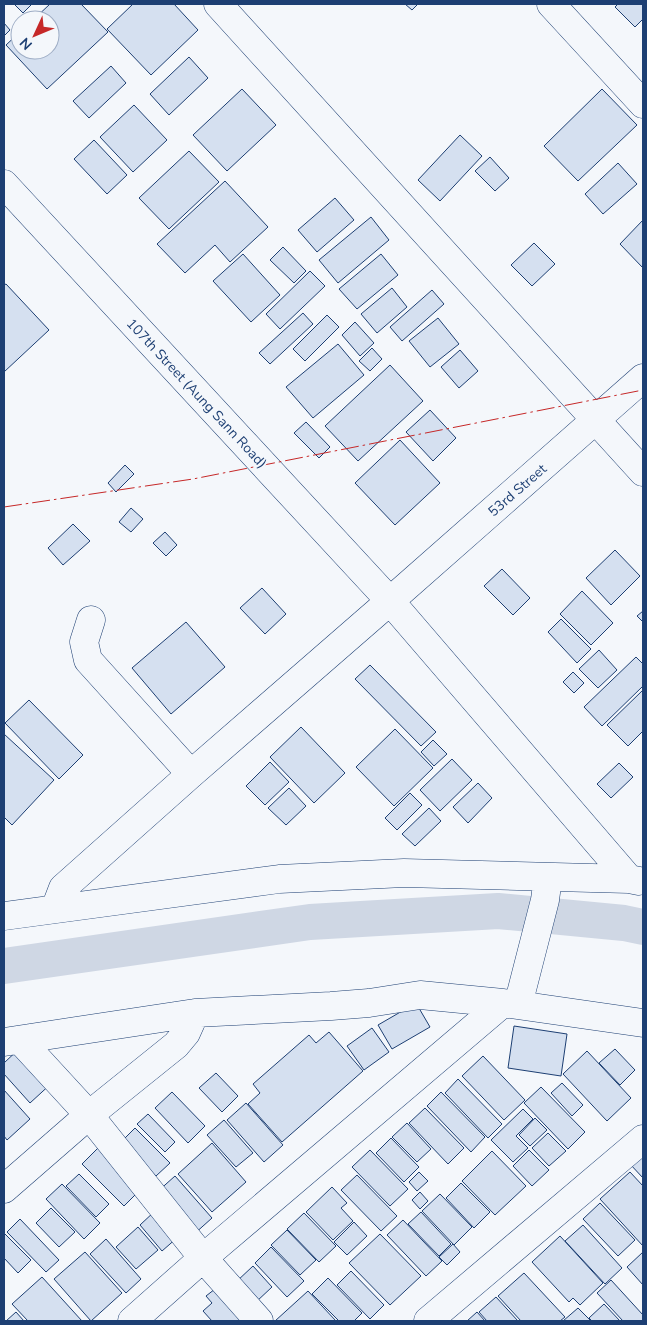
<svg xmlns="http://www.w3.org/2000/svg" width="647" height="1325" viewBox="0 0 647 1325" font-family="'Nunito Sans',sans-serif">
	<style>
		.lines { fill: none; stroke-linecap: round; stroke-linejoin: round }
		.canal { stroke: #cfd7e4; stroke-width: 36 }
		.building { fill: #d5e0f0; stroke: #1d3f73 }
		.minor-casing { stroke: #1d3f73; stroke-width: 29 }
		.minor { stroke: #f4f7fb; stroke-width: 28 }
		.power { stroke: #c62828; stroke-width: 1; stroke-dasharray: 18 4 2.5 4; stroke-linecap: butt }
		.labels { text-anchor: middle; stroke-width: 4; stroke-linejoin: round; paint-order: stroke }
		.street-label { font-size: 14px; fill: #1d3f73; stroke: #f4f7fb }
	</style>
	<rect width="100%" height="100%" fill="#f4f7fb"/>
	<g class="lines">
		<path class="canal" d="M4,966L310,922L498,911L624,923L643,927"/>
	</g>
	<path class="building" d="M14,4H32L23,13Z
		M50,4H81L108,32L47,89L6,45L20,32V50H50V20H33Z
		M133,4H174L198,30L151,75L107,29Z
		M405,4H418L412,10Z
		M618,4H643V19L635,27L615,7Z
		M4,23L10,30L4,36Z
		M189,57L208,78L169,115L150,94Z
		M111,66L126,83L89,118L73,101Z
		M242,89L276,125L227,171L193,135Z
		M602,89L637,125L578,181L544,146Z
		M134,105L167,140L133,172L100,137Z
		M460,135L482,156L440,201L418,180Z
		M94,140L127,175L107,194L74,159Z
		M189,151L219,182L169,229L139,198Z
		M490,157L509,178L495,191L475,171Z
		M618,163L637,184L603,214L585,194Z
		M225,181L268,227L230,262L215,245L185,273L157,244Z
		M335,198L354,220L317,252L298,230Z
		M371,217L389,240L338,283L319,260Z
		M643,220V268L620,244Z
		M534,243L555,264L532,286L511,265Z
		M283,247L306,271L294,283L270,260Z
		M243,254L280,295L251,322L213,281Z
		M381,254L398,275L357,309L339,289Z
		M310,271L325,286L280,329L266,314Z
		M6,284L49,330L4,372V285Z
		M392,288L407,307L377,333L361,314Z
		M432,290L444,304L402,341L390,327Z
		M303,313L313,324L270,364L259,353Z
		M327,315L339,327L305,361L293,349Z
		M438,318L459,344L430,367L409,341Z
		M355,322L374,343L360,356L342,335Z
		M338,344L364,375L313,418L286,387Z
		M372,348L382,359L370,371L359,361Z
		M460,350L478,371L459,388L441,367Z
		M390,365L423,401L358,461L325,426Z
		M430,410L456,438L433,461L406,432Z
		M306,422L330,447L319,458L294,433Z
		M400,440L440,483L395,525L355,483Z
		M125,465L134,474L116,492L108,483Z
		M131,508L143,519L131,532L119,522Z
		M73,524L90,541L63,565L48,548Z
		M165,532L177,545L166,556L153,543Z
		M615,550L640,576L611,605L586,578Z
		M502,569L530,598L513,615L484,586Z
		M262,588L286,614L265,634L240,608Z
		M582,591L613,623L591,645L560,614Z
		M643,611V622L637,616Z
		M561,619L591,649L577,663L548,632Z
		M186,622L225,667L171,714L132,668Z
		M599,650L617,670L598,688L579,669Z
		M636,657L643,664V686L602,726L584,707Z
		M370,665L436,732L421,746L355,679Z
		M573,672L584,683L574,693L563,682Z
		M643,690V731L628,746L607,725Z
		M29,700L83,755L59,779L5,723Z
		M301,727L345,773L314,803L270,757Z
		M395,729L433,768L394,806L356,767Z
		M4,734L54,780L12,825L4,817Z
		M433,740L447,754L434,766L421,752Z
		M452,759L472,780L440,811L420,790Z
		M270,762L289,782L265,805L246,786Z
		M619,763L633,777L611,798L597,784Z
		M478,783L492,798L468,823L453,807Z
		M289,788L306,806L286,825L268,808Z
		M410,793L422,805L397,830L385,818Z
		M429,808L441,821L415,846L402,834Z
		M416,1003L430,1027L392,1049L378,1025Z
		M514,1026L567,1034L561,1076L508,1068Z
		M372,1028L389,1052L364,1070L347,1046Z
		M329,1032L363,1071L282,1142L248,1104L260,1093L253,1084L309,1035L316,1043Z
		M22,1046L54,1081L30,1103L4,1074V1063Z
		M615,1049L635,1070L620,1085L599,1063Z
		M587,1051L631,1098L607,1121L563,1074Z
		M483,1056L525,1100L504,1120L462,1076Z
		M216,1073L238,1096L222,1112L199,1088Z
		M458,1079L502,1124L488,1138L445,1093Z
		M562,1083L583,1105L572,1116L551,1093Z
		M541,1087L585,1132L568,1149L524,1103Z
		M4,1090L30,1119L7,1140L4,1136Z
		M172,1092L205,1126L188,1143L155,1108Z
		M441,1092L485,1137L471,1152L427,1106Z
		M246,1103L283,1145L264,1162L227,1120Z
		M425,1108L464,1148L448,1164L409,1123Z
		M523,1109L533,1119L516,1136L528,1148L513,1162L491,1140Z
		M148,1114L175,1142L165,1152L137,1124Z
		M535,1118L547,1130L530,1146L519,1135Z
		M224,1120L253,1153L236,1167L207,1135Z
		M407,1123L431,1149L417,1162L392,1137Z
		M135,1128L170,1163L156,1176L122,1141Z
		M548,1133L566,1151L549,1166L532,1148Z
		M391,1138L419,1167L404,1182L376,1153Z
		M212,1143L246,1182L212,1212L178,1174Z
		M102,1144L143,1187L124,1206L82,1164Z
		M370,1150L408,1189L390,1206L352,1167Z
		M529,1150L549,1170L532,1186L513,1166Z
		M492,1151L526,1186L495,1215L462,1181Z
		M643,1152V1178L630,1164Z
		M419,1172L428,1181L417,1191L409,1182Z
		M630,1172L643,1186V1246L600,1199Z
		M79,1174L109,1204L96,1217L66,1186Z
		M357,1175L397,1216L381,1231L341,1190Z
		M175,1176L212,1218L193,1235L156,1193Z
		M461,1183L490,1212L474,1228L446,1198Z
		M62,1184L100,1223L84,1239L46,1199Z
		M332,1187L347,1203L341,1208L353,1221L333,1240L306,1212Z
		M420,1192L428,1201L420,1209L412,1200Z
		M440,1194L472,1227L454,1245L422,1211Z
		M600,1203L635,1240L618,1256L583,1219Z
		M51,1208L75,1232L59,1247L36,1223Z
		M155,1211L178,1237L162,1251L140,1225Z
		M421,1212L451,1244L439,1256L408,1224Z
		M304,1213L336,1246L319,1262L287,1229Z
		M20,1219L59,1260L46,1272L7,1232Z
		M403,1220L442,1261L426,1276L387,1235Z
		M354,1222L367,1236L347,1255L334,1242Z
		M583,1225L622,1268L605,1284L565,1241Z
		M138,1227L158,1250L136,1269L116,1247Z
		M287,1230L316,1260L300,1275L271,1245Z
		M4,1234H5L31,1260L18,1273L4,1258Z
		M380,1234L421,1276L390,1305L349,1263Z
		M560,1236L603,1283L580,1305L573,1298L569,1302L532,1262Z
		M106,1239L141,1279L126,1293L90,1254Z
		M453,1244L460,1252L447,1265L439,1257Z
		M271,1247L304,1281L287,1297L255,1263Z
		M85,1252L122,1293L91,1321L54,1279Z
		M643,1252V1285L627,1267Z
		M253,1266L272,1287L256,1302L236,1282Z
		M351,1271L384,1305L370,1319L337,1285Z
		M524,1273L565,1317L560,1321H521L498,1296Z
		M42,1277L82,1321H28L12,1304Z
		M328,1278L362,1313L354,1321H339L312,1294Z
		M611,1280L643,1315V1321H623L597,1293Z
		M215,1289L245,1321H212L203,1311L212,1303L206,1296Z
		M308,1291L336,1321H275Z
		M496,1297L518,1321H487L479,1312Z
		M604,1304L620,1321H592L589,1318Z
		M578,1308L591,1321H563Z
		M16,1312L24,1321H6Z
		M477,1312L485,1321H467Z"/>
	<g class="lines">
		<defs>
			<path id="minor" d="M218,4L643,472
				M551,4L643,104
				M4,184L390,601L629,879
				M91,620L84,642L88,660L191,774
				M55,909L63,888L191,774L390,601L643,378
				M4,916L279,879L404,873L629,879L639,881
				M518,1005L545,900L548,877
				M20,1040L89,1115L203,1258L259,1321
				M4,1042L195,1013L331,1006L369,1003L420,995L503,1003L643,1023
				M4,1189L89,1115L176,1045L186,1033L195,1013
				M132,1321L203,1258L503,1003
				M428,1321L643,1139"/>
		</defs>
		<use href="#minor" class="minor-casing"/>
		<use href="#minor" class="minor"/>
		<path class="power" d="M4,507L193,479L643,390"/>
	</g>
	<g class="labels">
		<g class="street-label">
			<text transform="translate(197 393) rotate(47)" y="5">107th Street (Aung Sann Road)</text>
			<text transform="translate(517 490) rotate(-41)" y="5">53rd Street</text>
		</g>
	</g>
	<rect width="647" height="1325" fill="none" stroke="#1d3f73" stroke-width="10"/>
	<g transform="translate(35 35) rotate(226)"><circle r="24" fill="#f4f7fb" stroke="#9eadc5"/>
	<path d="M0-4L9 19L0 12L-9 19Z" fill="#c62828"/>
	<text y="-8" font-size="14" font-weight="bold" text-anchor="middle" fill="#1d3f73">N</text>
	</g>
</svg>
